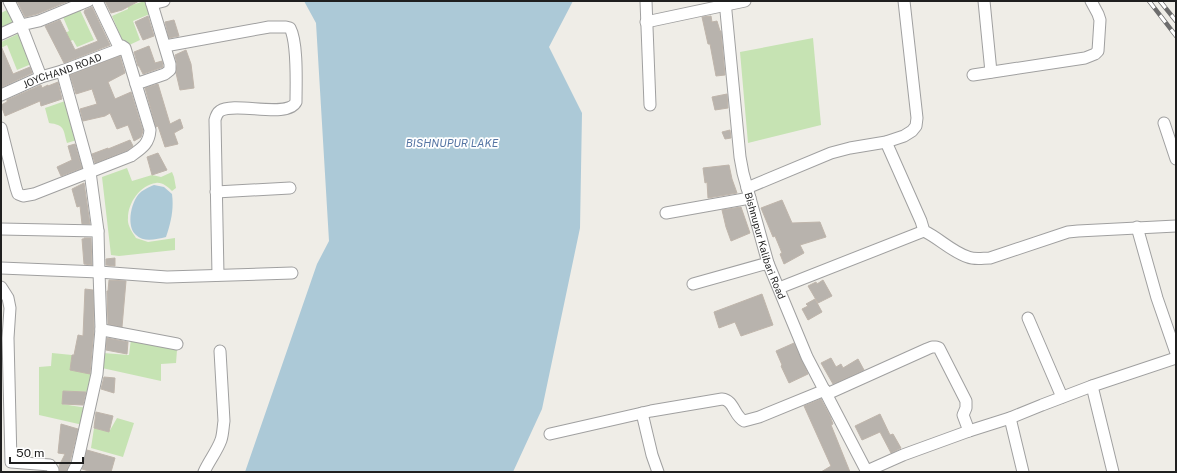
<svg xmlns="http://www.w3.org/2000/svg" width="1177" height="473" viewBox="0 0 1177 473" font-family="'Public Sans',sans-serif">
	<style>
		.grass { fill: #c6e3b3 }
		.water { fill: #acc9d7 }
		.building { fill: #b8b3ad; stroke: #bfb5ab }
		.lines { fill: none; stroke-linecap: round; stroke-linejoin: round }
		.minor-casing { stroke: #a0a0a0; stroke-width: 13 }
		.minor { stroke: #fff; stroke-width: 11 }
		.rail-casing { stroke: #6d6d6d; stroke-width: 4.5 }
		.rail { stroke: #fff; stroke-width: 3; stroke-dasharray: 9; stroke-linecap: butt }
		.labels { text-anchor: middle; stroke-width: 3.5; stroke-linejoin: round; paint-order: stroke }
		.street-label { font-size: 10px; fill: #1f1f1f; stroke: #fff }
		.water-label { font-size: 11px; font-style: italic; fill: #5776a4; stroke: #fff }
	</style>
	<rect width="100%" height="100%" fill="#efede7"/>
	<path class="grass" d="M145,1H153L157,11L133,21L140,40L125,47L112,16L128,9V6Z
		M9,9L17,23L1,29V13Z
		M80,10L94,40L77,47L73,40L57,46L54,39L69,31L63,17Z
		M22,32L36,62L17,70L7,45L1,48V42Z
		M813,38L821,125L748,143L740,52Z
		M68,100L80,139L67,143C63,129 65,125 49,123L45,108Z
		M127,168L132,181L152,175L161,177L172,172L174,177L176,188L172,191C168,187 162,182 156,183C140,185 128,203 128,218C127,225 132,232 136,238L148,242L175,238V250L119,256L111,255L102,177Z
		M131,339L177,350L176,363L161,364V381L102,368L103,353L129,355Z
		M52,353L72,355L70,370L94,374L91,392L63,391L62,404L87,408L83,425L39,415V367L51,366Z
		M117,418L134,423L123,457L91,448L94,428L109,432Z"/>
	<path class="water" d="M304,1H573L549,47L582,113L580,228L542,409L513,472H245L317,264L329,241L316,23Z
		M154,185L164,187L172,194C174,209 171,222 166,237C157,239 144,243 136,235C126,226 131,204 138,195C142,190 149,187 154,185Z"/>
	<path class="building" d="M17,1H69L37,14L25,17Z
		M105,1H139L122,10L111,13Z
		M92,7L110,45L64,63L45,26L60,20L75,50L98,41L84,12L85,10Z
		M148,16L154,36L143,40L135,22Z
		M711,16L712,22L717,21L720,31H721L725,75L716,76L710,44H708L702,17Z
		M174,20L179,36L169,38L165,22Z
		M1,46L13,74L30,67L32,73L2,87Z
		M149,46L155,63L162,61L163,67L143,74L139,66H138L134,52Z
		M186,50L191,64L194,88L180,90L176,73L177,64L175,55Z
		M120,56L125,73L108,82L115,99L131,92L143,131L141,137L134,141L128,125L117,129L110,113L105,116L83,121L80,109L97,104L92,89L76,94L70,75Z
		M58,82L62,99L41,106L40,101L5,116L1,105L7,102V100L41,85L42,88L48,85V86Z
		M158,84L170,124L180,119L183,128L174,133L178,144L165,147L158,126L156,127L145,88Z
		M727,94L728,108L715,110L712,97Z
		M730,130L731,138L725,139L722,132Z
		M130,140L133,146L128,150L95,163L92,154L108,148V149Z
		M75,144L82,168L61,176L57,167L72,160L68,146Z
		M158,153L167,170L152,175L147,157Z
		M729,165L732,179L737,193L708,198L707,182L705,183L703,168Z
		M84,183L90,224H82L80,206L77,207L72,189Z
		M782,200L792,223L820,222L826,237L800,245L804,253L784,264L780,254L782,253L775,236L773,237L761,208Z
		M741,207L750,233L731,241L726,227L722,210Z
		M84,238H91L92,265L84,264L82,239H84Z
		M115,258V266L106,265V259Z
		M109,280L126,281L122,327L108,324L107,291H108Z
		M823,280L832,296L818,303L808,286L816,282L817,284Z
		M85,289L93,290L94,329L90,374L70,370L72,355H74L78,335L83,336Z
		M762,294L773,325L741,336L735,322L719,328L714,312Z
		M815,299L822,312L808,320L802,309L808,306L806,304Z
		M107,338L128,342L127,354L106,350Z
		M794,343L808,374L789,383L781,366L782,365L776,351Z
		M831,358L836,367L841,364L843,368L858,359L864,370L833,384L821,363Z
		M104,377L115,378L114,393L101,389Z
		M63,391L86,392L83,405L62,404Z
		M821,399L830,416L833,424L831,425L850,472H821L831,466L804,406Z
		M96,412L113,416L109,432L94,428Z
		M880,414L890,435L893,434L901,448L891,453L880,432L862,440L855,426Z
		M61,424L78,429L70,462L66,472H60L59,466L65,454L58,453Z
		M87,450L115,458L111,472H92L82,469Z"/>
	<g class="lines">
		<defs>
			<g id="minor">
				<path d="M97,1L120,49"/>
				<path d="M646,1L650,105"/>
				<path id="s1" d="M725,1L740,157L743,173L768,263L807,357L867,472"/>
				<path d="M984,1L991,72"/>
				<path d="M152,4L164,1"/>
				<path d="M646,22L745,1"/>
				<path d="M1,34L21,25L9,1"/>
				<path d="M165,46L269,27H286L290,28C298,43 296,84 296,102C288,119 234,101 220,111C217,113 216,116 215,120L218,275"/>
				<path d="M62,71L90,172L98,231L99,272L101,329L97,374L77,464L73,472"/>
				<path d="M973,75L1085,58L1095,54L1098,51L1100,20L1098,14L1091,1"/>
				<path d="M41,77L21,25L39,21L88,1"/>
				<path id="s2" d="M1,95L41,77L62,71L120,49L122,46L125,48L136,84"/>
				<path d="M1164,123L1176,159"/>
				<path d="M1,128L16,188L18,194L23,196L34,194L131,156C142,148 149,144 150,130L136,84L165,74L170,70V64L151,1"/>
				<path d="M886,142L921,221L924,231C939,238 952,252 968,257C975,260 983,258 990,258L1068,232L1078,231L1176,226"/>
				<path d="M747,188L831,153L850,148L886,142L904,136L912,131L916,126L917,118L904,1"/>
				<path d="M216,192L290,188"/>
				<path d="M666,213L750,198"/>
				<path d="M1137,227L1157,298L1176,353"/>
				<path d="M1,229L98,231"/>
				<path d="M1,268L99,272L167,277L292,273"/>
				<path d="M693,284L768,263"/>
				<path d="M1,287L8,298L10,308L8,338L11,462L50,465L53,470V472"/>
				<path d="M779,288L924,231"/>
				<path d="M1028,318L1062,397"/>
				<path d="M101,329L103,330L177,344"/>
				<path d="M1092,386L1113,472"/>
				<path d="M827,394L927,349L932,347H936L939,348L966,401V408L963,415L969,431"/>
				<path d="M642,413L652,455L658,472"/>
				<path d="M1010,418L1023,472"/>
				<path d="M550,434L651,411L722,399C734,400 734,416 744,421L759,417L825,390"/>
				<path d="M867,471L903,455L969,431L1010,418L1042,405L1092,386L1176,358"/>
				<path d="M204,472C209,461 217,451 221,440C223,434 223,427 224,421L220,351"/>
			</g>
		</defs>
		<use href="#minor" class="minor-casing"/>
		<use href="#minor" class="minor"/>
		<defs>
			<path id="rail" d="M1149,1L1176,36
				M1160,1L1176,21"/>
		</defs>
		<use href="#rail" class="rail-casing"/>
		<use href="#rail" class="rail"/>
	</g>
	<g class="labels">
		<g class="street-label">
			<text dy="4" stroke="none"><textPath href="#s2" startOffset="66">JOYCHAND ROAD</textPath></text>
			<text dy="4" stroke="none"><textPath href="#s1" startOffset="249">Bishnupur Kalibari Road</textPath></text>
		</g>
		<g class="water-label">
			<text x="452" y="147">BISHNUPUR LAKE</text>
		</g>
	</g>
	<rect width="1177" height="473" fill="none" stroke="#1f1f1f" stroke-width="4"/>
	<path d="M10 457v6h73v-6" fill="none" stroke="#1f1f1f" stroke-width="2"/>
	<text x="16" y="457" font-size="12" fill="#1f1f1f" stroke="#ffffff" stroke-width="3" paint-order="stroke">50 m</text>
</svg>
